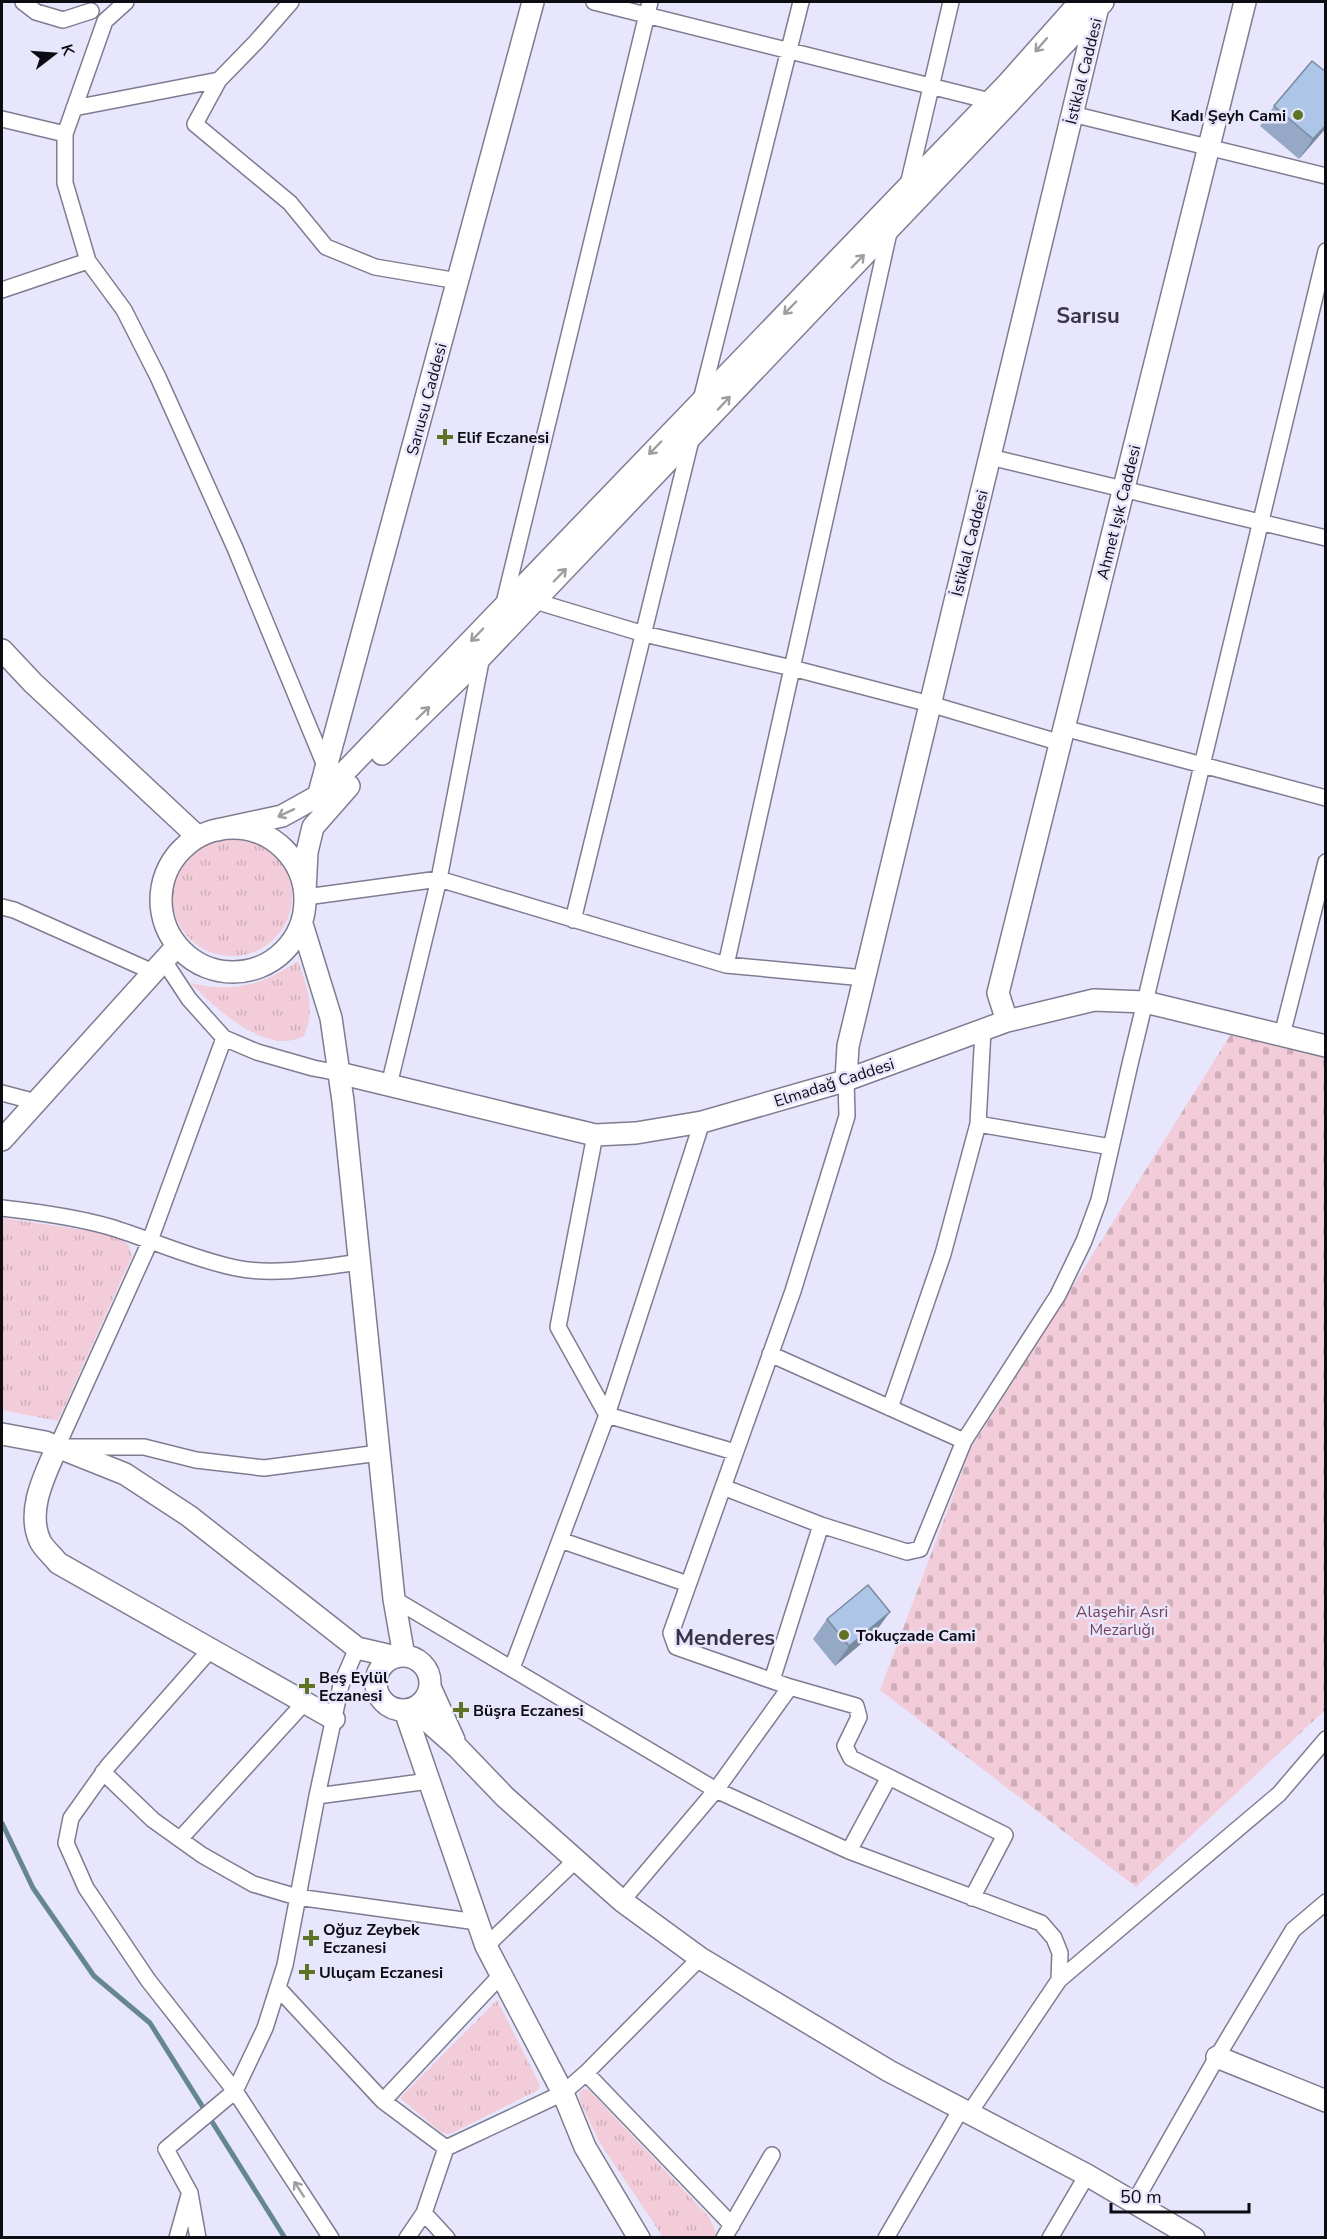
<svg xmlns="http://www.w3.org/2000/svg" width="1327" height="2239" viewBox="0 0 1327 2239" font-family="'Nunito Sans',sans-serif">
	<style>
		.grass { fill: url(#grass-tufts) }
		.cemetery { fill: url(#cemetery-stones) }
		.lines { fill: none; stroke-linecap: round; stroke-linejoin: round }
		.stream { stroke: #678694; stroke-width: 5 }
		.street-casing { stroke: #7e7c90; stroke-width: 18 }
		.secondary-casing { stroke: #7e7c90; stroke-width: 24 }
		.street { stroke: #fff; stroke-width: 15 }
		.secondary { stroke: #fff; stroke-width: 21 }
		.wall { fill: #95a9c6 }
		.shaded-wall { fill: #798aa1 }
		.building { fill: #adc5e6; stroke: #798aa1; stroke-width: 1.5 }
		.oneway { stroke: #9e9ea1 }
		.poi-dot { fill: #5e7324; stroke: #e8e6fc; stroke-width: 2 }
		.labels { text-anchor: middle; stroke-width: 5; stroke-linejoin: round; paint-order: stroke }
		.street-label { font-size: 16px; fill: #0c0c13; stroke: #e8e6fc }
		.poi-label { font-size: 16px; font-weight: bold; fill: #0c0c13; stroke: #e8e6fc; text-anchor: start }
		.park-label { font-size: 16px; fill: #7a4156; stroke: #e8e6fc }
		.district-label { font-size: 22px; font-weight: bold; fill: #373547; stroke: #e8e6fc }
	</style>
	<defs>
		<pattern id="grass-tufts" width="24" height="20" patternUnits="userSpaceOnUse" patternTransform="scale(1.5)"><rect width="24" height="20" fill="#f3ccd9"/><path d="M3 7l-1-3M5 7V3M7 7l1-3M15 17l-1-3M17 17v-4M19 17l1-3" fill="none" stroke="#cfaeb9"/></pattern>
		<pattern id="cemetery-stones" width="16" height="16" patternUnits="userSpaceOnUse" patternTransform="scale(1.5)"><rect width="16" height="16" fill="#f3ccd9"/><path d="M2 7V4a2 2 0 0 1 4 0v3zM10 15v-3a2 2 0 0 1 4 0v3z" fill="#cfaeb9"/></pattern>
	</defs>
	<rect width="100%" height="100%" fill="#e8e6fc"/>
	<path class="grass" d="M172 896a60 60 0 1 1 120 0a60 60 0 1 1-120 0Z
		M298,961C307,986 316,1010 304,1036C266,1057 215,1007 190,983C233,993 263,985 298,961Z
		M2,1218L111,1234L128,1244L132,1256L58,1421L2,1410Z
		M497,2000L540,2085L538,2090L452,2133L446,2134L441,2132L400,2098Z
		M583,2089L589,2090L709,2217L716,2232L714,2237H663L600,2143L580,2101L579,2094Z"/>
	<path class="cemetery" d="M1233,1031L1325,1053V1710L1136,1887L880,1690L971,1448Z"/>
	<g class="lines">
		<path class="stream" d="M2,1823L33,1888L94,1976L150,2023L285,2238"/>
		<defs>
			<path id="street" d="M23,2L36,12L63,20L91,11
				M126,2L105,21L65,134V183L88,261L124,310L158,377L235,548L326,768
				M291,2L256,42L219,80L195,124L290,203L326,247L375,267L458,281
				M594,2L990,101
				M74,108L219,80
				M1072,114L1326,176
				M2,119L65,134
				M908,185L951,2
				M2,290L88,261
				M701,400L801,2
				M990,457L1326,538
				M535,601L644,634L792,668L930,704L1061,743
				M503,607L650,2
				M1064,728L1326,798
				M306,897L439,879L726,965L864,978
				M2,907L14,910L153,972
				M573,920L692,436
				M164,961L189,999L224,1038L257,1052L313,1068L339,1073
				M726,965L890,228
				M1282,1035L1326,862
				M224,1038L148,1246L57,1447H144L196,1460L264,1468L379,1453
				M846,1080L847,1116L793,1291L671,1633L676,1647L790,1687L856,1706L859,1717L845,1746L851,1758L1005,1835L972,1898
				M389,1085L439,879L482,656
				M2,1093L36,1102
				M978,1124L1111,1147
				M595,1135L558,1327L607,1415L735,1452
				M2,1208C38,1212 75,1217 110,1227C152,1240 193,1259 236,1268C272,1276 324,1267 360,1262
				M770,1354L964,1441
				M890,1408L943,1254L978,1124L983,1030
				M723,1487L821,1525L907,1552L920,1549L964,1441L1058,1295L1084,1241L1099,1200L1130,1064L1326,251
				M560,1540L688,1584
				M394,1599L716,1790L849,1851L1041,1923L1054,1938L1060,1953L1059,1980L970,2112
				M211,1649L108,1766L71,1818L66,1843L86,1888L148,1980L235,2091L331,2238
				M512,1668L607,1415L702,1122
				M772,1680L821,1525
				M103,1772L153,1820L202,1855L253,1884L297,1897L477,1922
				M317,1796L429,1781
				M180,1839L305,1702
				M849,1851L889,1777
				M622,1901L716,1790L790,1687
				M486,1946L576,1860
				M1059,1980L1279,1794L1326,1739
				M278,1988L383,2101L446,2148L563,2093L586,2073L700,1958
				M586,2073L732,2225
				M383,2101L501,1975
				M1134,2203L1217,2057L1293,1930L1326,1902
				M424,2213L447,2238
				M177,2238L189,2195
				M198,2238L190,2193L166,2149L235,2091L265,2028L285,1965L317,1796L341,1685L357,1648
				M407,2238L424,2213L446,2148
				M724,2238L772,2155
				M886,2238L961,2109
				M1050,2238L1087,2175"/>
			<path id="secondary" d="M2,650L33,683L198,837
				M382,754L482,656L1009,103L1103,2
				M318,797L533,2
				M161 900a72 72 0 1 1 144 0a72 72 0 1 1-144 0Z
				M217,830L282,816L318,796L335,782L1009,82L1080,2
				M305,891L307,852L313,827L349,786
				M302,924L331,1018L343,1101L394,1599L404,1656
				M1007,1021L998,993L1245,2
				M339,1073L595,1135L636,1133L702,1122L841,1082L1007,1021L1094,1000L1145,1002L1326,1046
				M846,1080L848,1046L1097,11
				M2,1140L177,946
				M2,1434L45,1442L125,1474L189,1516L357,1648L396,1657
				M57,1447C45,1475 26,1510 40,1541C44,1549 53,1556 58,1563L334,1719
				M376 1683a27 27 0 1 1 54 0a27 27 0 1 1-54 0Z
				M430,1687L454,1740
				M414,1709L458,1748L505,1797L622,1901L700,1958L889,2071L1087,2175L1194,2238
				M405,1711L486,1946L563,2093L585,2147L639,2238
				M1217,2057L1326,2101"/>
		</defs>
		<use href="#street" class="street-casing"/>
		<use href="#secondary" class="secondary-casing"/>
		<use href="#street" class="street"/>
		<use href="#secondary" class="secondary"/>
	</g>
	<path class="wall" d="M1326,72V128L1299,159L1260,126L1274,106Z
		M827,1619L876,1631L835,1666L813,1639Z"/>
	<path class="shaded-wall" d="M1326,125V128L1299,159L1313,139Z
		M890,1612L876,1631L835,1666L849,1646Z"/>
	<path class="building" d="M1312,61L1326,72V125L1313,139L1274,106Z
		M868,1585L890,1612L849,1646L827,1619Z"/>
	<defs><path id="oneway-shaft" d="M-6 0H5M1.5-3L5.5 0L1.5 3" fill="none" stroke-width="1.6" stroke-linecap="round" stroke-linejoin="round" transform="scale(1.5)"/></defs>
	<g class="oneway">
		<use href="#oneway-shaft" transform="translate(1041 45) rotate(131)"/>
		<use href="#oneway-shaft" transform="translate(858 261) rotate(-46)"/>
		<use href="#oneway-shaft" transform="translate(790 308) rotate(134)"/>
		<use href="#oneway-shaft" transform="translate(724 403) rotate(-47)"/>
		<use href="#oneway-shaft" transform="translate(655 448) rotate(134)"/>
		<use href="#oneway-shaft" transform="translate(560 575) rotate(-46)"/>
		<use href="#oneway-shaft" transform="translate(477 635) rotate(134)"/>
		<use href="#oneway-shaft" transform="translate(423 713) rotate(-44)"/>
		<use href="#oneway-shaft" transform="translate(286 813) rotate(155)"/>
		<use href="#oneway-shaft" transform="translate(299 2189) rotate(-123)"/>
	</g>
	<g class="poi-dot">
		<circle cx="1298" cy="115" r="6"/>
		<path d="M442 428h6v6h6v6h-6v6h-6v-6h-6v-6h6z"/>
		<circle cx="844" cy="1635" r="6"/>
		<path d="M304 1677h6v6h6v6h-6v6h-6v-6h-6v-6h6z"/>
		<path d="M458 1701h6v6h6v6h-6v6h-6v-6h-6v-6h6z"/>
		<path d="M308 1929h6v6h6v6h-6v6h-6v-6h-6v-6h6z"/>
		<path d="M304 1963h6v6h6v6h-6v6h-6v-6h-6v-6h6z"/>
	</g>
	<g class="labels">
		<g class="street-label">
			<text transform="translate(1083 71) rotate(-76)" y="6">İstiklal Caddesi</text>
			<text transform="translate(426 399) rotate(-75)" y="6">Sarıusu Caddesi</text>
			<text transform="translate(1118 512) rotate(-76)" y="6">Ahmet Işık Caddesi</text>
			<text transform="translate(969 543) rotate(-76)" y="6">İstiklal Caddesi</text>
			<text transform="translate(834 1082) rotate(-18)" y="6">Elmadağ Caddesi</text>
		</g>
		<g class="poi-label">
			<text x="1286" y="121" text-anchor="end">Kadı Şeyh Cami</text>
			<text x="457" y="443">Elif Eczanesi</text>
			<text x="856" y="1641">Tokuçzade Cami</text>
			<text x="319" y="1683">Beş Eylül<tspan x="319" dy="18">Eczanesi</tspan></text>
			<text x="473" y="1716">Büşra Eczanesi</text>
			<text x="323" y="1935">Oğuz Zeybek<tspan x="323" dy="18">Eczanesi</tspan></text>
			<text x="319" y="1978">Uluçam Eczanesi</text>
		</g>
		<g class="park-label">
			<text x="1122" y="1617">Alaşehir Asri<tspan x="1122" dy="18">Mezarlığı</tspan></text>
		</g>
		<g class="district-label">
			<text x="1088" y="323">Sarısu</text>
			<text x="725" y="1645">Menderes</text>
		</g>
	</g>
	<rect width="1327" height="2239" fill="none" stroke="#0c0c13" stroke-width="6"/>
	<g transform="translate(54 54) rotate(73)" stroke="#e8e6fc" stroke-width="4.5" paint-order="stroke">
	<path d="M0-4.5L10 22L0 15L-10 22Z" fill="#0c0c13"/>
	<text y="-9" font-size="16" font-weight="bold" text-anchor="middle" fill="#0c0c13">K</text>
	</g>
	<path d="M1111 2203v9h138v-9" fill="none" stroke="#0c0c13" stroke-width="3"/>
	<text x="1120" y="2203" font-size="18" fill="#0c0c13" stroke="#e8e6fc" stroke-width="4.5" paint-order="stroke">50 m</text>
</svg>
